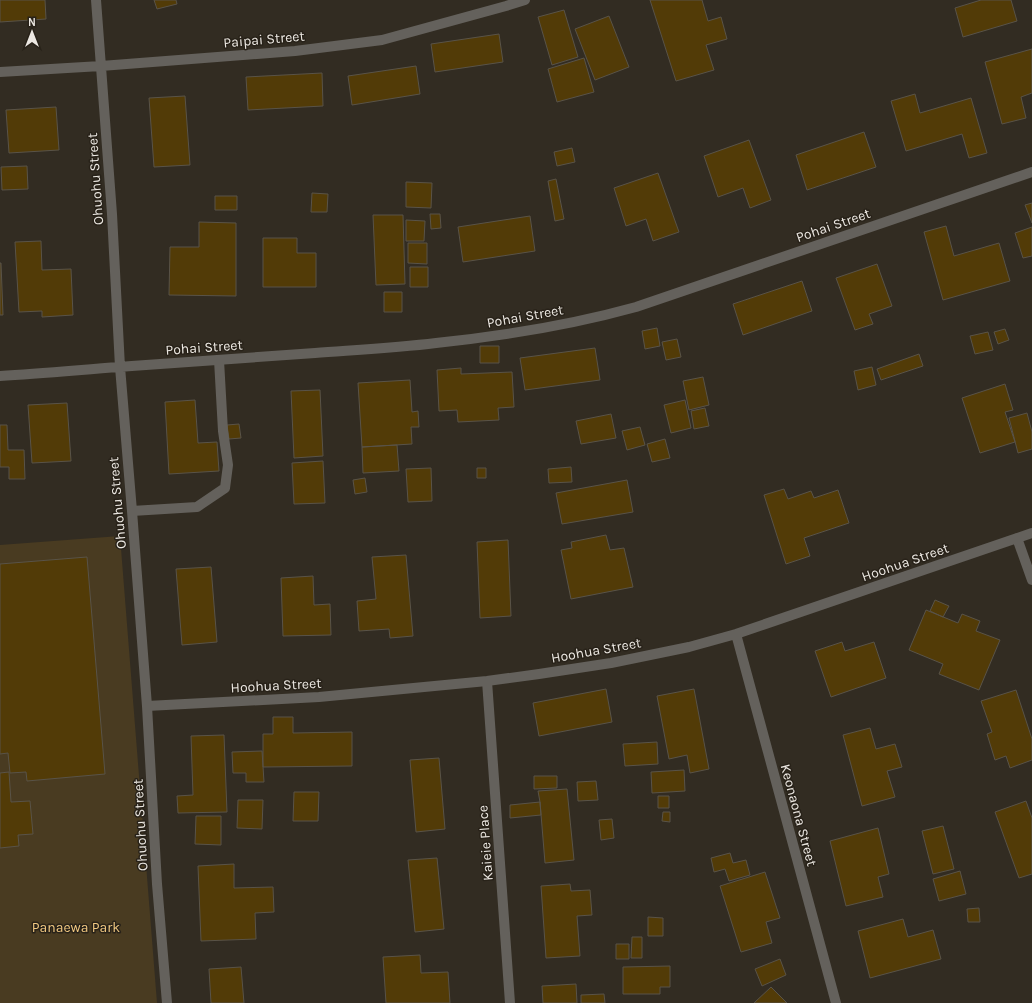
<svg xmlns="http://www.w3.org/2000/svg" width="1032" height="1003" viewBox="0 0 1032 1003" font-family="Karla,sans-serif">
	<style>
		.green { fill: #493b21 }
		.building { fill: #523b07; stroke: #595348 }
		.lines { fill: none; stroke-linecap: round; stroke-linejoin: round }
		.minor { stroke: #64615c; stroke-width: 10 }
		.labels { text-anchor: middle; stroke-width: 3; stroke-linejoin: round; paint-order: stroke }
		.street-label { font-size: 14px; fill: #ece8e2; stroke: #282219 }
		.park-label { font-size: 14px; fill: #f1c880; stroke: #282219 }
	</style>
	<rect width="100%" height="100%" fill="#322c22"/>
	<path class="green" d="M120,536L157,1003H0V545Z"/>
	<path class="building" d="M0,0H45L46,19L0,22Z
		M154,0H176L177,4L157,9Z
		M650,0H702L708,21L721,17L727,39L706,45L714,70L676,81Z
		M981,0H1011L1017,21L963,37L955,8Z
		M564,10L578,57L552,65L538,17Z
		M609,16L629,67L595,80L575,29Z
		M499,34L503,62L435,72L431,44Z
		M1032,49V93L1021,97L1026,118L1002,124L985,62Z
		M584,58L594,92L557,102L548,69Z
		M416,66L420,94L352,105L348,76Z
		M322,73L323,106L248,110L246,77Z
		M915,94L920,113L971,98L987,153L969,158L962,134L906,151L891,101Z
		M185,96L190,165L154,167L149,98Z
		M56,107L59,150L9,153L6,110Z
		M864,132L876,167L807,190L796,155Z
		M749,140L771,200L750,208L743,188L718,197L704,156Z
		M572,148L575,162L557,166L554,152Z
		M27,166L28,189L2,190L1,167Z
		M658,173L679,232L653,241L646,219L626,226L614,188Z
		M556,179L564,219L555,221L548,181Z
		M406,182L432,183L431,208L406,207Z
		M312,193L328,194L327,212H311Z
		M215,196H237V210H215Z
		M1032,203V223L1025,205Z
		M430,214H440L441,228L431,229Z
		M373,215H403L405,284L376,285Z
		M530,216L535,251L463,262L458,227Z
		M406,220L425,221L424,241H406Z
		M199,222L236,223V296L169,295L170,247H199Z
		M946,226L954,256L999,243L1010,281L943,300L924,232Z
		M1032,227V256L1023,258L1015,233Z
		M263,238H297V253H316V287H263Z
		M41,241L42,270L71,269L73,315L42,317V311L19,312L15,242Z
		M408,243H427V264L408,263Z
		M0,263H1L3,315H0Z
		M877,264L892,306L869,314L873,324L855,330L836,278Z
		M410,267H428V287H410Z
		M802,281L812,311L743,335L733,304Z
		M384,292H402V312H384Z
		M657,328L660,346L645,349L642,331Z
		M1005,329L1009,340L998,344L994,332Z
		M988,332L993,350L975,354L970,336Z
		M677,339L681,357L666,360L662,342Z
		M480,346H499V363H480Z
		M595,348L600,380L525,390L520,358Z
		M919,354L923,366L881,380L877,369Z
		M872,367L876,385L858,390L854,371Z
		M461,368V374L512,372L514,407L498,408L499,420L458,422L457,410L439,411L437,370Z
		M703,377L709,405L689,410L683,381Z
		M410,380L412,412L418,411L419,427H411L412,444L362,447L358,383Z
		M1005,384L1013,410L1005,412L1015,442L980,453L962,398Z
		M320,390L323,456L294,458L291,391Z
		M195,400L198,443L217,442L219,471L169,474L165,402Z
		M685,400L691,428L671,433L664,405Z
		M67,403L71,461L32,463L28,405Z
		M705,408L709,426L694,429L691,411Z
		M1027,413L1032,432V449L1018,453L1009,418Z
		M611,414L616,438L581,444L576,421Z
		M239,424L241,438L229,439L227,425Z
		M0,425H7L8,450H24L25,479H9V467H0Z
		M640,427L645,445L627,450L622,431Z
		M665,439L670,458L652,462L647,444Z
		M397,445L399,471L363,473L362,447Z
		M323,461L325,503L294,504L292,463Z
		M571,467L572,482L549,483L548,469Z
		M431,468L432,501L408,502L406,469Z
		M477,468H486V478H477Z
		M365,478L367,492L355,494L353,480Z
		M627,480L633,512L562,524L556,493Z
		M784,489L788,499L811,491L814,498L838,490L849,523L804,538L810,556L786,564L764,495Z
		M606,535L610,550L624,548L633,587L571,599L561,550L572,548L571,542Z
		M508,540L511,616L480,618L477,542Z
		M406,555L413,636L390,638L389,629L359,631L357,601L376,599L372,557Z
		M87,557L105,774L27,781L26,772L10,773L8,753L0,754V564Z
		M211,567L217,642L182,645L176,569Z
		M313,576L314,605L330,604L331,635L283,636L281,578Z
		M935,600L949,606L943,617L930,611Z
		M926,610L958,623L962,614L980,621L976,631L1000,640L979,690L939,674L943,664L909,650Z
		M842,642L845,651L874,642L886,678L831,697L815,651Z
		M606,689L612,722L539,736L533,703Z
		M694,689L709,769L690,773L687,755L669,759L657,696Z
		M1016,690L1032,739V760L1010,768L1006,756L995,760L987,734L992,732L981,701Z
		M273,717H293V733L352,732V766L263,767V734H273Z
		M870,728L876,749L895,744L902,767L887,771L895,797L862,806L843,735Z
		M224,735L227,812L178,813L177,796L193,795L191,736Z
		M657,742L658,764L625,766L623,744Z
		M262,751L264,782H246V773H233L232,752Z
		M439,758L445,829L416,832L410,760Z
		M684,770L685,791L652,793L651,772Z
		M9,772L11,802L30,801L33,834L18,835L19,846L0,848V773Z
		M534,776H557V788L534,789Z
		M596,781L598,800L578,801L577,782Z
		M567,789L574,860L545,863L540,802L538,791Z
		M294,792H319L318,821H293Z
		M658,796H669V808H658Z
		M238,800H263L262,829L237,828Z
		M1026,801L1032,818V874L1019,878L995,812Z
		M540,802L541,815L510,818V805Z
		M663,812H670V822L662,821Z
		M196,816H221V845L195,844Z
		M612,819L614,838L601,840L599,820Z
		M943,826L954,869L933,874L922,831Z
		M878,828L889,874L878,877L883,897L846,906L830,841Z
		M730,853L733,863L746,860L750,875L729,881L725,869L714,872L711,858Z
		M437,858L444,929L415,932L408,860Z
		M234,864V888L273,887L274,912L255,913L256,939L201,941L198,866Z
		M960,871L966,894L939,901L933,879Z
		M765,872L780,918L766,922L772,943L741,952L720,886Z
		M570,884L571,891L590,890L592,915L577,916L580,956L546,958L541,886Z
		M979,908L980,922H968L967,909Z
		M648,917L663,918V936H648Z
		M903,919L908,937L933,930L941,959L870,978L858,931Z
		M632,937H642V958H631Z
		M616,944H629V959H616Z
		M420,955L421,973L448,972L450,1003H386L383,957Z
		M780,959L786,975L762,986L755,969Z
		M670,966V987H660V994H623V967Z
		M241,967L244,1003H211L209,969Z
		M576,984L577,1003H543L542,986Z
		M771,987L787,1003H754Z
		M604,994L605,1003H581V995Z"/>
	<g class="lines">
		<path class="minor" d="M96,0L112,214L120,367L132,511L147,706L157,884L167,1003
			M0,72L101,66L295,51L382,40L506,6L525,0
			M0,376C40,374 79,370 119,367C184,362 249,358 315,353C355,350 396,348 436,343C503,336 571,325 636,307L1032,172
			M132,511L197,507L225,488L228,465L223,431L219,360
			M1017,538L1032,580
			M736,634L836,1003
			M487,681L510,1003
			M147,706L319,697L487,681L539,674L611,663L689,647L736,634L1032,533"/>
	</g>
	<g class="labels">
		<g class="street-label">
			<text transform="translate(264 39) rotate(-5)" y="5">Paipai Street</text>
			<text transform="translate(95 179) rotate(-94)" y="5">Ohuohu Street</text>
			<text transform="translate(833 225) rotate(-19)" y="5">Pohai Street</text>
			<text transform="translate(525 316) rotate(-10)" y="5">Pohai Street</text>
			<text transform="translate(204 347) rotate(-4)" y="5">Pohai Street</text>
			<text transform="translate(117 503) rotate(-95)" y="5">Ohuohu Street</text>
			<text transform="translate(905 562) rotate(-19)" y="5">Hoohua Street</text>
			<text transform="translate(596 650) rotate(-10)" y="5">Hoohua Street</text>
			<text transform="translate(276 685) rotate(-3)" y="5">Hoohua Street</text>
			<text transform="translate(799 815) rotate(75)" y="5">Keonaona Street</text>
			<text transform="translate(140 825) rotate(-93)" y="5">Ohuohu Street</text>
			<text transform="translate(485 843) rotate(-94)" y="5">Kaieie Place</text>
		</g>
		<g class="park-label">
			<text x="76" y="932">Panaewa Park</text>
		</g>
	</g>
	<g transform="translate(32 32)" stroke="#282219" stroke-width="3" paint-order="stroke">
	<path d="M0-3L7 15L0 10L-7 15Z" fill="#ece8e2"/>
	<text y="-6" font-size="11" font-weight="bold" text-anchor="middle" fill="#ece8e2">N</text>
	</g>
</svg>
